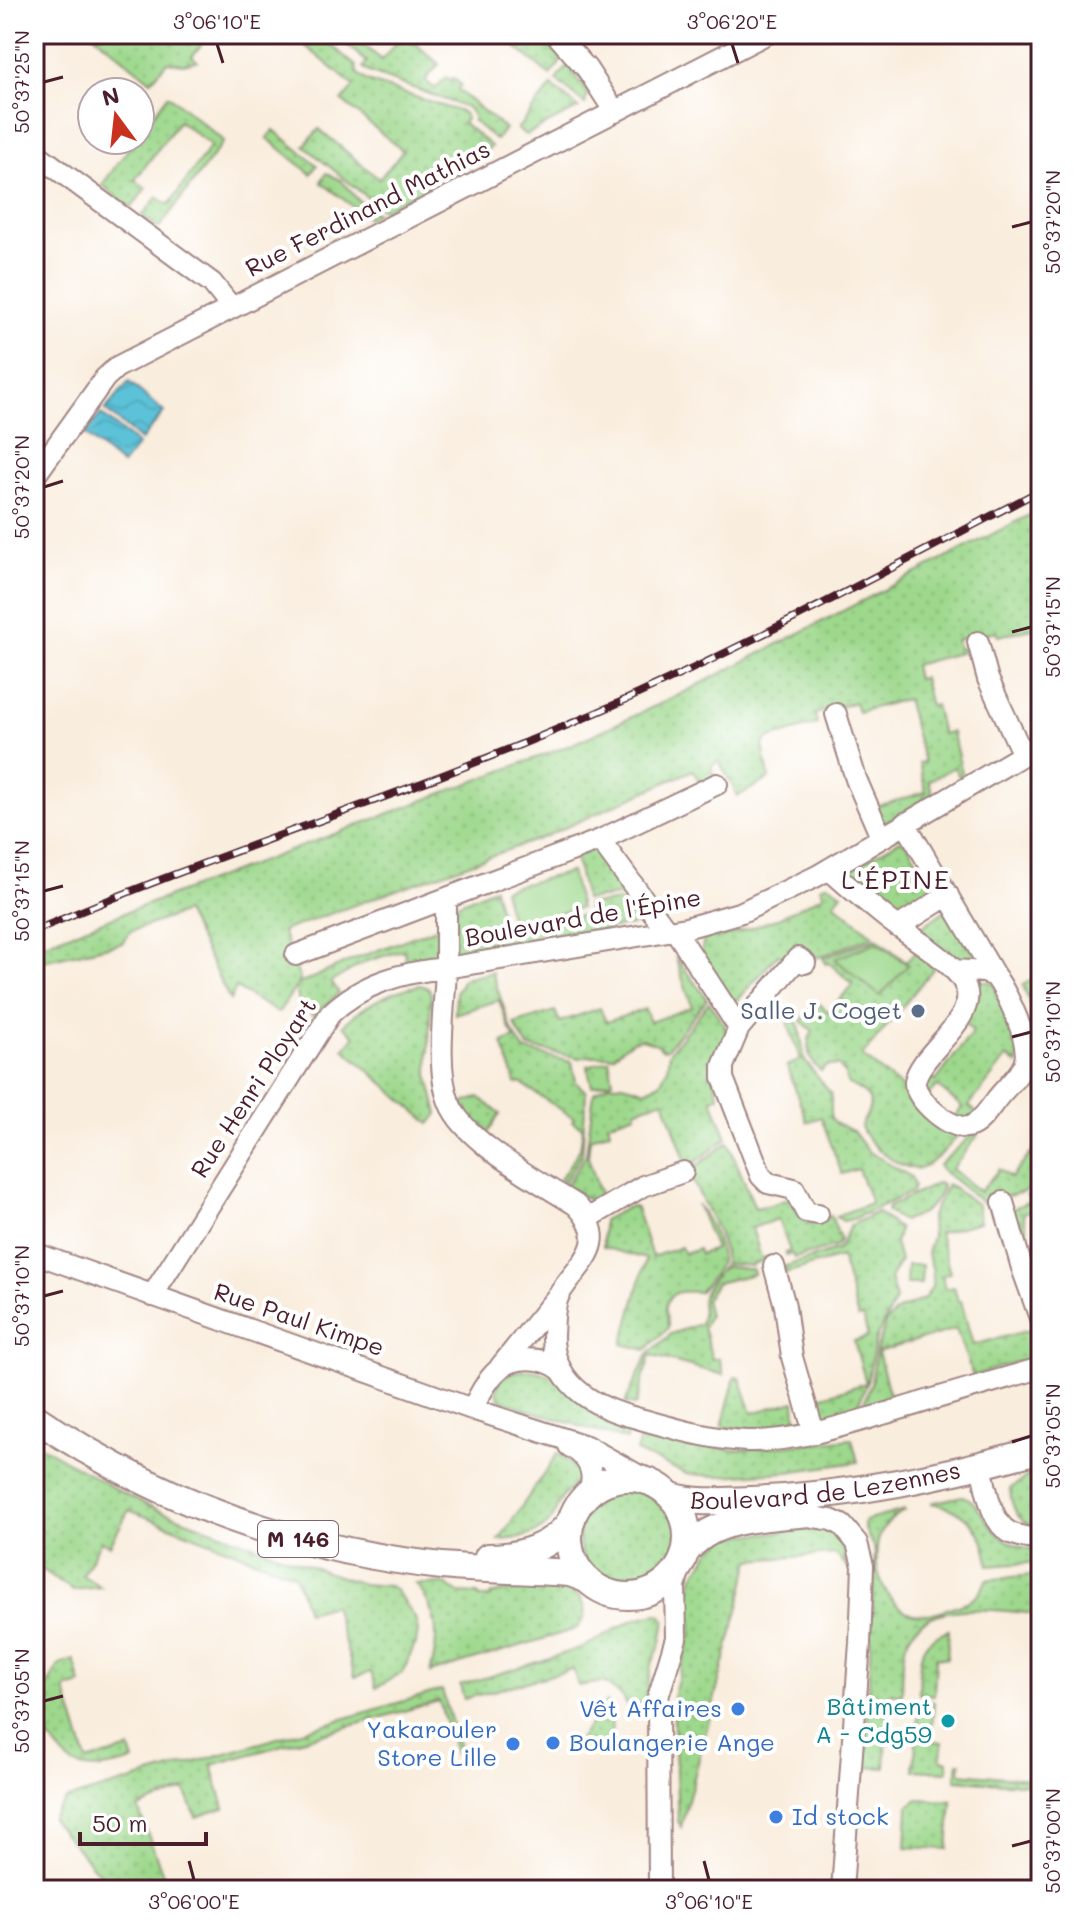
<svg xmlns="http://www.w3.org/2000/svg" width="1075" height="1924" viewBox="0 0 1075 1924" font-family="Mali,sans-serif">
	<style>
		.grass { fill: url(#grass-dots); stroke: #747c5c; stroke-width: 2 }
		.park { fill: url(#park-crowns); stroke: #747c5c; stroke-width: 2 }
		.garden { fill: #9dd88c; stroke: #747c5c; stroke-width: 2 }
		.water { fill: url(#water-waves); stroke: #527082; stroke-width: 2 }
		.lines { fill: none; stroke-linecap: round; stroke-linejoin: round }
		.minor-casing { stroke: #a28684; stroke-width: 24 }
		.major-casing { stroke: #a28684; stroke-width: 30 }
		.minor { stroke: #fff; stroke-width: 20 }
		.major { stroke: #fff; stroke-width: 26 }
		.rail-casing { stroke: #4a1f2b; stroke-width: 8 }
		.rail { stroke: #fff; stroke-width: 5; stroke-dasharray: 15; stroke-linecap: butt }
		.ticks { fill: none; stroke: #4a1f2b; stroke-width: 3 }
		.service-dot { fill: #5c6f8a; stroke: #fff; stroke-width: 3 }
		.shop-dot { fill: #3f7fe0; stroke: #fff; stroke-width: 3 }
		.culture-dot { fill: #0f9aa8; stroke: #fff; stroke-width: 3 }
		.labels { text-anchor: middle; stroke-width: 8; stroke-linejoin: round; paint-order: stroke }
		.shield { fill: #fff; stroke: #80626b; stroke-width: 2 }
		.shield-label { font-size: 22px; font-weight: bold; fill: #4a1f2b }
		.street-label { font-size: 24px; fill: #4a1f2b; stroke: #fff }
		.service-label { font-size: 24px; fill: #4e5e75; stroke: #fff; text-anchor: end }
		.culture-label { font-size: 24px; fill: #0d838f; stroke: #fff; text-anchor: end }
		.shop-label { font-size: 24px; fill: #366cbe; stroke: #fff; text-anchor: end }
		.neighbourhood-label { font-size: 26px; letter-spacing: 2px; fill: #4a1f2b; stroke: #fff }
		.neatline { fill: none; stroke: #4a1f2b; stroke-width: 3 }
		.ticks-label { font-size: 20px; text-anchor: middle; fill: #4a1f2b }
	</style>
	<defs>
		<pattern id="grass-dots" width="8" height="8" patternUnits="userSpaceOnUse" patternTransform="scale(2)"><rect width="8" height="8" fill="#9dd88c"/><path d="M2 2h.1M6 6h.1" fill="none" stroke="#89b979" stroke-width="1.8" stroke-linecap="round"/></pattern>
		<pattern id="park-crowns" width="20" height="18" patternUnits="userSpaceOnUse" patternTransform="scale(2)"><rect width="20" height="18" fill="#9dd88c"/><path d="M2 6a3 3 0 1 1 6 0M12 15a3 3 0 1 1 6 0" fill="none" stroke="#89b979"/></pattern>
		<pattern id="water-waves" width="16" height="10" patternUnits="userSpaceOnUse" patternTransform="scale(2)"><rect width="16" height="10" fill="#5bc2d8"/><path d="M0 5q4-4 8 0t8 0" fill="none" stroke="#51a6ba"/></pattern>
	</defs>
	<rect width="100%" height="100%" fill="#fff"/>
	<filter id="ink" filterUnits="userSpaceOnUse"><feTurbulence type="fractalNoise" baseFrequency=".0125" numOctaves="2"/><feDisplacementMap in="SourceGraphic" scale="16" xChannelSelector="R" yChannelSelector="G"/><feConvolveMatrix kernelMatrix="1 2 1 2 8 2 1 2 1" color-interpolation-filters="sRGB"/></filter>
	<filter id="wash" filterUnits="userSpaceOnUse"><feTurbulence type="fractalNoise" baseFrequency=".006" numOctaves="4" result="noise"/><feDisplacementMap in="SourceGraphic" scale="32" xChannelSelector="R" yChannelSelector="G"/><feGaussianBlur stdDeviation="1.8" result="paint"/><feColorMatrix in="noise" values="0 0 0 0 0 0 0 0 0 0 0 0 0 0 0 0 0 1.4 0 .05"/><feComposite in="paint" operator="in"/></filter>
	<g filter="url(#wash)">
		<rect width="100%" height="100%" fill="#f9eddd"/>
		<path class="grass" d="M93,34H210L192,56L197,61L183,64L167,62L151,81Z
			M291,34H327L324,39L356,66L357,73L367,81L464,113L466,119L463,123L491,146L478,160L383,210L304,146L319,129L379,179L403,151L342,101L354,86Z
			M334,34L344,39L350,34L382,60L403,34H411L409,38L439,64L425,80L435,89L446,77L451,81L453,78L461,85L458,90L505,129L496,140L473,121V116L468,108L369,72L363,67L367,62Z
			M500,34H537L563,59L550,75Z
			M568,65L588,93L585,104L556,80Z
			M552,86L579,108L526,135L517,129Z
			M168,95L224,141L159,228L142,216L157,197L169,205L211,145L179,121L135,180L146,188L131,208L102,185L135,140H140V133Z
			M274,130L317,165L311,174L267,138Z
			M326,173L341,180L358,200L377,213L368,218L321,182Z
			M1041,509V626L998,636L996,631L956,640L958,649L968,647L974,649L914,665L917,679L923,678L930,706L935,705L942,734L952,732L963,776L960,778L954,767L929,781L933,794L883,824L874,807L926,792L919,763L924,762L906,699L858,712L855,702L815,714L817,724L767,739L763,745L769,779L738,796L719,761L711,766L714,778L701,785L693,770L544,837L282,931L300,980L297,985L352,960L441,926L438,958L407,963L404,950L367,961L331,982L339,993L313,1016L299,1003L296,987L278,1013L236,988L230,1000L185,912L129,932L122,943L34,963V948L58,938L573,744L679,695Z
			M900,840L908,845L935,892L900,916L851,878V869Z
			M594,849L635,894L585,900L575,857Z
			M828,884L842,893L834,903L874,936L819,957L788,962L778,954L738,1000H732L701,954L704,939L715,933L718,939L776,919L824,895L820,887Z
			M494,888L505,933L588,914L587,905L638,899L647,920L645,923L457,955L454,951L455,905Z
			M947,909L981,965L953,961L915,932Z
			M877,938L906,962L915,952L934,968L862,1056L960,1134C949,1145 936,1163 920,1168C903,1173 863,1142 861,1125C877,1099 871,1096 847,1083L845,1073L838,1065L827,1066L821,1071C809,1063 804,1043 813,1031L801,1021L817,1002L829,1012L853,984L828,962L826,964L823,958Z
			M675,956L707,999L667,1049L663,1050L657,1044L642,1039L632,1041L613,1056H588L580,1058L528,1047L514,1024L555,1011L560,1022L600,1008L606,1022L645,1009L650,1022L692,1007Z
			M492,972L510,1027L524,1050L572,1062L576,1082L586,1092L582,1155L563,1183L559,1180L580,1149L583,1128L572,1121L574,1118L520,1083L516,1084L502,1043L515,1038L509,1028L499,1000L455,1014L456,992L463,979Z
			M1041,975V1035L1039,1037L1037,1035L1040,1032L1023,985Z
			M967,978L993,983L1020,1052L1017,1064L1007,1057L969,1106L978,1114L974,1118L955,1117L962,1107L937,1086L928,1096L923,1089L925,1073L936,1081L973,1031L963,1022Z
			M420,985L429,988L431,995L428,1074L438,1114L430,1124L344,1049L355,1036L343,1025C365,1004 391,991 420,985Z
			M709,1002L727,1029C722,1058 707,1065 719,1096L712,1099L727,1138L688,1168L664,1100L635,1110L636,1114L608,1123L610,1131L590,1138L588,1157L603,1203L596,1205L566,1185L586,1155L594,1092L609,1084H623L645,1090L660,1083L667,1069L669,1053Z
			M793,1018L799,1026L805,1061L831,1094V1118L837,1124L853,1131L868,1151L911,1177L914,1186L912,1192L853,1219L843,1221L836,1216L871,1203L858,1169L842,1174L821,1117L807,1122L787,1066L801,1060L788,1024Z
			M479,1097L500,1114L488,1133L471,1118L462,1104Z
			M974,1133L978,1135L952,1169L980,1192L999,1169L1011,1178L1041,1141V1187L983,1203L940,1169L939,1165Z
			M728,1142L755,1208L771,1205L791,1198L807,1224L831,1216L840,1239L837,1246L794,1258L792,1254L786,1255L785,1253L790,1251L778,1219L752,1228L761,1258L774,1256V1258L752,1264V1266L724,1263C727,1236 698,1198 689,1172Z
			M938,1183L942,1185C937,1205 921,1216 903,1221L887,1212L888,1207Z
			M947,1184L978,1205L979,1222L939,1233L950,1273L942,1276L945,1289L954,1287L958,1301H961L973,1345L1034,1329L1040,1346L1039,1355L973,1376L956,1329L878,1352L891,1400L862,1408L871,1384L876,1352L886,1322L898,1310L924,1299L932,1287L933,1270L927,1254L932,1236L931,1216Z
			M1041,1192V1208L1023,1213L1036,1271L1029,1275L1032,1267L1020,1220L1012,1217L1013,1209L1029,1201L1027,1195Z
			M697,1204C706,1216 726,1249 719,1265C715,1275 706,1284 699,1292C686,1291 668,1289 666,1307C665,1315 669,1320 668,1328L646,1350L623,1344L646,1259L603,1247V1220L630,1206L636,1208L652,1257L681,1247L684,1254L698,1249L700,1254L715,1249Z
			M877,1212L899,1229L895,1243L900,1261L890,1279L896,1299L876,1338L867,1383L856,1410L828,1418L822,1416L813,1399L866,1383L854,1341L868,1337L863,1317L858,1318L841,1257L785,1273L783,1267L839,1249L850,1226Z
			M723,1266L753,1270L754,1274L716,1283L705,1300L709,1315L703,1327L712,1359L719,1358L724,1375L650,1355L636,1405L625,1403L648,1354L671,1334L700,1324C705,1313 700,1307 703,1296C706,1286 717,1275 723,1266Z
			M523,1370C559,1369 600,1405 630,1424L626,1440L521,1408L499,1398L496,1389L501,1380L508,1374Z
			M735,1377L740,1378L752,1413L795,1401L796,1420C779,1436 743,1428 722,1427Z
			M643,1429L696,1445L736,1450L852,1439L858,1462L787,1472L717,1476L687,1474L636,1452Z
			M34,1442L128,1496L159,1510L329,1573L362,1584L389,1586L395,1589L415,1618L418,1631L416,1642L403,1672L376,1688L371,1672L355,1677L333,1605L307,1612L295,1575L129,1510L110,1545L101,1541L82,1575L101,1587L73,1590L34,1564Z
			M558,1453L568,1461L580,1475C577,1485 570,1488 564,1495C558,1502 556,1511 552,1519C540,1536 518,1539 499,1540Z
			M1041,1471V1530C1020,1525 1011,1509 1010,1489L1029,1475Z
			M579 1537a50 50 0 1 1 100 0a50 50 0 1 1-100 0Z
			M962,1496C979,1500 985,1523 998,1534C1011,1545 1025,1548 1041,1551V1562L989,1566C986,1530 967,1510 931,1503Z
			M905,1510C898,1515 890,1519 885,1526C866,1553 880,1604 913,1614C927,1617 943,1610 955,1606C972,1601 980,1597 986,1580L1041,1574V1614C1001,1612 922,1595 906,1644C901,1659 903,1678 902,1694H889L885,1768L865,1767L875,1551L864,1527V1521Z
			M822,1529L839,1534L847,1566L835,1554L751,1560L681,1827L678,1821L673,1697L692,1630L689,1590L694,1576L712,1548L731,1536Z
			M416,1584H445L459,1593L478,1594L479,1598H490V1595C513,1590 577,1575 584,1606C586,1616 582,1623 576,1629L430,1673C440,1638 439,1613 416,1584Z
			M659,1614L665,1620L661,1643L651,1666L645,1700L629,1710L623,1697L604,1682L578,1686L573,1669L464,1699L460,1685C500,1673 541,1662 580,1648C610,1637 625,1617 659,1614Z
			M949,1630L947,1658L936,1657L934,1695L919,1694C921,1662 913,1642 949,1630Z
			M74,1660L81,1684L65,1689L87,1761L130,1749L134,1761C108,1768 79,1778 60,1752C55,1746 49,1738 46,1731C43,1721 43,1711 39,1701L59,1665Z
			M442,1690L461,1754L456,1756L439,1701L212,1765L224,1808L196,1817L185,1790L138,1808L164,1877L143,1886L144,1890H114L51,1819L65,1800Z
			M919,1701L934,1702L931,1741L942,1742L941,1760L948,1761L947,1772L914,1770Z
			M606,1702L611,1709L612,1742L575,1752L574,1747Z
			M958,1762H961L960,1773L1041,1780V1785L956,1780Z
			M918,1799L952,1801L948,1849L906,1847L908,1806Z"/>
		<path class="park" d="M609,1060L613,1081L592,1086L587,1066Z
			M907,1265H922L921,1284H906Z"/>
		<path class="garden" d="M571,872L580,908L512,925L503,889Z
			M877,942L908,965L880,996L835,959Z"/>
		<path class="water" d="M129,382L164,412L141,440L105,410Z
			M101,414L138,445L122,465L84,434Z"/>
	</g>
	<g filter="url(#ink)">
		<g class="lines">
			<defs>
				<path id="minor" d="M556,34L587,69L615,112
					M34,152L212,283L232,308
					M34,477L105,378L117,367L766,34
					M978,642L988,679L1023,755
					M836,714L856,779L881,837
					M1041,744L817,876L742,912L686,928L446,968C445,1007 435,1066 449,1102C464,1142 540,1182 576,1205C614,1244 578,1263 560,1293C553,1305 554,1322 553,1335C552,1381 590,1405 629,1416C667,1426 709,1440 748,1441C796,1442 844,1425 890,1412C940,1397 991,1382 1041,1368
					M905,823L995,976
					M600,840L667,931
					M829,869C848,887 869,904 889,920C910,937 958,963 966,988C977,1020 920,1053 915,1081C913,1099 954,1134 971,1126C981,1122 989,1109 996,1100C1004,1089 1022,1074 1025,1061C1030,1040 1007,993 995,976L984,972L954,970
					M898,927L948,895
					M675,930L739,1028L723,1066V1078L761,1176L768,1183L794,1189L806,1212L818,1214
					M296,955L600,840L717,784
					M739,1028L798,958L805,963
					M1003,1202L1022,1268L1041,1321
					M587,1219L643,1186L683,1172
					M34,1253L472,1409L586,1446L650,1482
					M774,1266L785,1306L792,1357L814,1433
					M152,1296L330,1014C362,983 403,972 446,968V899
					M500,1367L556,1298
					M472,1409C479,1396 486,1381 497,1371C514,1355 543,1356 561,1370
					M569,1446C587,1456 597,1471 589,1492
					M981,1466C986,1486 990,1521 1009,1532C1018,1537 1031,1538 1041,1541
					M796,1514L831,1520L842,1525L857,1543L863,1566L860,1643L842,1890
					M659,1890L658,1697L676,1638L675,1587L680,1566"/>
				<g id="major">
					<path d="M34,1417C157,1501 295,1550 442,1566C485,1570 527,1570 570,1573L586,1579"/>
					<circle cx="628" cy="1537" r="59"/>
					<path id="s1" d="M671,1496C697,1504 724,1501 750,1500C850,1496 945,1476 1041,1449"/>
					<path d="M685,1553C711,1516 767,1518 808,1513"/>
					<path d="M488,1557C520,1557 554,1547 572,1519"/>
				</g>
			</defs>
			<use href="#minor" class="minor-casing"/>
			<use href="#major" class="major-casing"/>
			<use href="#minor" class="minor"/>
			<use href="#major" class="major"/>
			<defs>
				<path id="rail" d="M34,931C210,855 394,799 570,724C731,656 886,570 1041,490"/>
			</defs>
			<use href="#rail" class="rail-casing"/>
			<use href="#rail" class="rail"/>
		</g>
	</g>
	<path class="ticks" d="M217,44L223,63M732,44L738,63M44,82L63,77M1012,227L1031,222M44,487L63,481M1012,632L1031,627M44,891L63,886M1012,1037L1031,1032M44,1296L63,1291M1012,1442L1031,1436M44,1701L63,1696M1012,1846L1031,1841M189,1861L194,1880M704,1861L709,1880"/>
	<circle class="service-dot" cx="918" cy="1011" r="8"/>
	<g class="shop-dot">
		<circle cx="738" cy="1709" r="8"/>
		<circle cx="553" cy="1743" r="8"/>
		<circle cx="513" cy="1744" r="8"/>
		<circle cx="776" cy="1817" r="8"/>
	</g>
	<circle class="culture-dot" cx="948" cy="1721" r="8"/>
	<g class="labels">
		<rect class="shield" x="258" y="1521" width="80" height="36" rx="6"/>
		<g class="shield-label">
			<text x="298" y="1547">M 146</text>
		</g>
		<g class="street-label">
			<text transform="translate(368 209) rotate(-27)" y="8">Rue Ferdinand Mathias</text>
			<text transform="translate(583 918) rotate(-10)" y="8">Boulevard de l'Épine</text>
			<text transform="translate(254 1088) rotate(-57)" y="8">Rue Henri Ployart</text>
			<text transform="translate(299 1320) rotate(19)" y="8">Rue Paul Kimpe</text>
			<text dy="8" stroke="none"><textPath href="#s1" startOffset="156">Boulevard de Lezennes</textPath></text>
		</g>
		<g class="service-label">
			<text x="902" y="1019">Salle J. Coget</text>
		</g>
		<g class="culture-label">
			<text x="932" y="1715">Bâtiment<tspan x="932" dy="28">A - Cdg59</tspan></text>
		</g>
		<g class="shop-label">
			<text x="722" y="1717">Vêt Affaires</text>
			<text x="497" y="1738">Yakarouler<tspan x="497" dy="28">Store Lille</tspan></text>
			<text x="569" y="1751" text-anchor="start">Boulangerie Ange</text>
			<text x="792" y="1825" text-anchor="start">Id stock</text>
		</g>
		<g class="neighbourhood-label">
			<text x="896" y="889">L'ÉPINE</text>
		</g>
	</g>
	<rect width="1075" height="1924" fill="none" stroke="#fff" stroke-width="88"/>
	<g transform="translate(116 116) rotate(345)"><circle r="38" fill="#ffffff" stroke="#b7a5aa" stroke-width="2"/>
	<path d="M0-6L14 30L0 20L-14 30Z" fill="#c8321e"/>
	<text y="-12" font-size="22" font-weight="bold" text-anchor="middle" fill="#4a1f2b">N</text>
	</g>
	<path d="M80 1832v12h126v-12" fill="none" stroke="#4a1f2b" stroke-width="4"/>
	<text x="92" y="1832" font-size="24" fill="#4a1f2b" stroke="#ffffff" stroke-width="6" paint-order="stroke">50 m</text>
	<rect x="44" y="44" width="987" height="1836" class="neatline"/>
	<g class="ticks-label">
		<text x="217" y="29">3°06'10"E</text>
		<text x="732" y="29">3°06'20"E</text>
		<text transform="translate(22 82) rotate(-90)" y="7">50°37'25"N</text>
		<text transform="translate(1053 222) rotate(-90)" y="7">50°37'20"N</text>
		<text transform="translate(22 487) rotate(-90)" y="7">50°37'20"N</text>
		<text transform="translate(1053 627) rotate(-90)" y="7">50°37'15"N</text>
		<text transform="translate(22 891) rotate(-90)" y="7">50°37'15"N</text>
		<text transform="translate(1053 1032) rotate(-90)" y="7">50°37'10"N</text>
		<text transform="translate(22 1296) rotate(-90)" y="7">50°37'10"N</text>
		<text transform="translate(1053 1436) rotate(-90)" y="7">50°37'05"N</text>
		<text transform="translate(22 1701) rotate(-90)" y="7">50°37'05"N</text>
		<text transform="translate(1053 1841) rotate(-90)" y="7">50°37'00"N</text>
		<text x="194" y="1909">3°06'00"E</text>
		<text x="709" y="1909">3°06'10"E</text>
	</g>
</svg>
